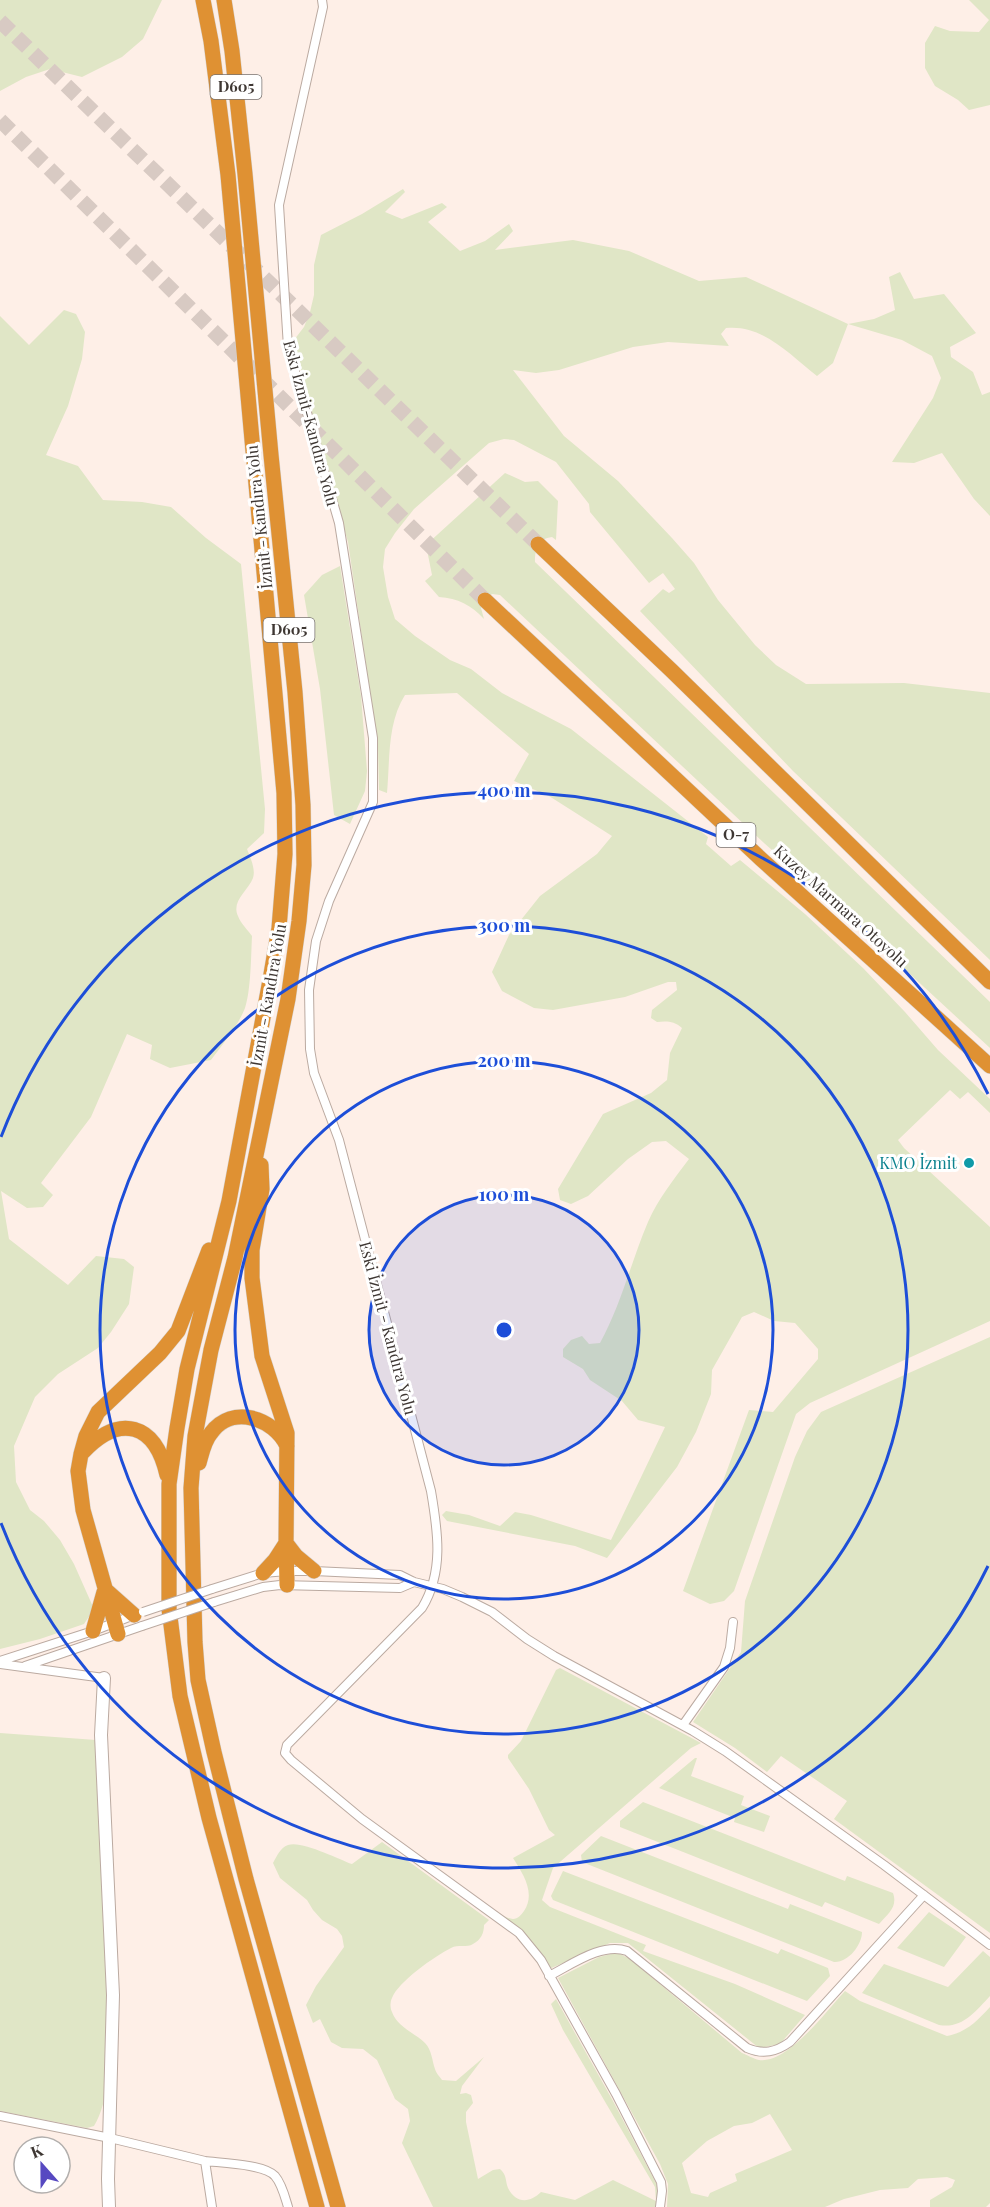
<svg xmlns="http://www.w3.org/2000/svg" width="990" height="2207" viewBox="0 0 990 2207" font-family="'Playfair Display',serif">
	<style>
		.green { fill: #e0e6c6; fill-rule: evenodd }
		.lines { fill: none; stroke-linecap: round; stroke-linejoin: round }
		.highway-tunnel { stroke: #d8cac3; stroke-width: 15; stroke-dasharray: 15 8; stroke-linecap: butt }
		.street-casing { stroke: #bbaaa1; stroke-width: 10 }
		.secondary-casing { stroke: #bbaaa1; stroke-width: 14 }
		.highway-casing { stroke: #d5d3d2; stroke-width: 16 }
		.street { stroke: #fff; stroke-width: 8 }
		.secondary { stroke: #fff; stroke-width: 12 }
		.highway { stroke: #df9133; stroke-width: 15 }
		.street-bridge-casing { stroke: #bbaaa1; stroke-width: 10; stroke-linecap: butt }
		.street-bridge { stroke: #fff; stroke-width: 8 }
		.ring { fill: none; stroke: #1d4ed8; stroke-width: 3 }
		.culture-dot { fill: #0f9aa8; stroke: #fff; stroke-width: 2 }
		.labels { text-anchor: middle; stroke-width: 6; stroke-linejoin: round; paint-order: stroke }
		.shield { fill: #fff; stroke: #787370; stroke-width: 1.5 }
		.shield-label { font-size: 15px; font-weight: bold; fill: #3e3733 }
		.street-label { font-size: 16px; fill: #3e3733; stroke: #fff }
		.culture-label { font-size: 16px; fill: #0d838f; stroke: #fff; text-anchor: end }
		.centre { fill: #1d4ed8; stroke: #fff; stroke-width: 3 }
		.ring-label { font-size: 18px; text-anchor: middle; font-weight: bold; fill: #1d4ed8; stroke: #fff; stroke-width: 6; stroke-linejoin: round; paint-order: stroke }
	</style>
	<rect width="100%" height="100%" fill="#feefe7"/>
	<path class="green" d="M0,0H162L143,39L122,57L82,77L50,69L26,77L0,91Z
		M969,0H990V105L969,110L958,100L935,86L925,68V43L935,26L950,31L979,32L989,20Z
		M403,189L405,192L385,212L402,219L442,203L447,207L428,222L460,251L485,241L509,224L513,231L495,250L573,240L629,251L699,281L746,277L848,324L874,319L895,310L889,277L900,272L914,299L944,294L976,333L950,347L951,357L973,372L982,395L990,392V516L974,499L942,453L914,463L892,462L933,398L941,378L932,356L902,340L848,324L833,363L817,376C790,355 763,324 726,328L721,334L729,346L668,342L633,347L559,370L536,373L513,370L564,436L618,481L672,538L694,563L718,600L755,645L776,665L806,684L904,683L990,693V960L793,771L640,611L663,589L669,593L675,589L663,573L649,583L590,512L589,504L556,462L514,440L504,439L489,443L414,509L395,533L385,549L383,567L388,597L395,619L415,636L450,660L471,669L502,693L571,729L708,837L706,844L731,866L740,860L805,914L863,968L905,1012L938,1050L990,1099V1113L968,1092L960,1099L950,1090L898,1140L904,1148L990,1227V1321L810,1403L796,1414L734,1591L724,1601L710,1604L683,1591L749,1410L773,1412L818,1359V1349L795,1323L774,1321L754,1312L742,1317L712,1370L711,1394L696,1432L677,1467L607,1558L575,1546L447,1521L442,1515L446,1511L469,1515L500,1526L515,1512L531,1515L611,1540L665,1427L638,1420L622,1401L590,1380L583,1369L563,1357V1349L571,1340L582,1336L589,1344L600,1343C621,1305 631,1262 648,1222C658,1199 674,1179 689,1159L666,1141L652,1142L628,1159L588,1196L571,1204L560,1200L558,1189L603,1114L651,1093L667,1080L670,1053L682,1028C674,1021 667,1021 657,1022L651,1018L652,1010L677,990L676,982H668L625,997L553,1010L534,1008L502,991L492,972L509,935L540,896L597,854L612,836L549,796L514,781L529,754L457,693L405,695C387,723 390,761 387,793L379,790L378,747L348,542L312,416L294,340L304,327L310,312L314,295V265L321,235L362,214Z
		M64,310L76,314L85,332L82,359L68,406L46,455L78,466L103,500L142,502L171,507L206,538L241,564L265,809L264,833L247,849C250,857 256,869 253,878C248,891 231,901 238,916C241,924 248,930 252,936C251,956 251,990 245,1008C238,1026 223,1044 211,1060L170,1068L150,1059L152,1045L127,1034L91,1117L41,1183L53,1195L43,1207L27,1208L1,1191L9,1239L68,1285L96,1256L124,1259L134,1267L129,1304L111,1332L98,1348L58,1374L35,1397L14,1446L16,1482L30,1510L44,1521L60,1540L74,1564L94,1609L84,1624L40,1639L0,1649V316L29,345Z
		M505,473L525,482L538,481L558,501L556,540L552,537C538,539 535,548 535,562L990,1002V1048L858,926L764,843L500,595L492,594L485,600L481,608L484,619C471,605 458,598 439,597L425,581L432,575L426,545Z
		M340,566L361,696L367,771L365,791L350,824L334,815L320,689L304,595L322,575Z
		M990,1337V1933L834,1819L847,1801L781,1756L767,1772L735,1748L693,1722L741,1652L745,1601L795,1457L807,1431L821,1412Z
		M560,1668L701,1743L691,1748L553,1868L542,1900L550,1907L646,1945L643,1951L735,1984L805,2015L780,2044L759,2048L628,1943H610L549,1969C537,1943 513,1927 491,1909C498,1912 507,1919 513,1919C518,1919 521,1915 524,1911C536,1893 523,1874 513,1858L555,1835L549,1830L529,1789L508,1758V1755L521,1741L556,1670Z
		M0,1733L96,1740C97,1839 111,1938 108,2037C107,2068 110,2099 94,2126L87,2128L0,2111Z
		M695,1758H697L691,1776L744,1796L741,1805L770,1816L764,1832L734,1822L735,1818L659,1788Z
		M643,1802L845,1881L847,1876L893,1893C898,1907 888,1914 879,1924L825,1902L822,1907L620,1827V1821Z
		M601,1836L788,1909L790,1904L862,1932C862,1945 848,1963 834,1962L582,1862L581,1855Z
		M382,1842L489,1920L484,1925C484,1933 481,1940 473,1944C467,1948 458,1944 451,1948C435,1956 398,1982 392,1998C390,2002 390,2008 392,2012C397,2027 415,2033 425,2043C432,2050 432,2061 435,2069C436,2073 440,2077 442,2080L456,2081L484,2057L462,2086L460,2094L466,2093L471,2095L473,2103L466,2112V2122L478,2179L493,2170L500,2169C507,2175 505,2180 508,2188C516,2204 530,2203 541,2192L575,2200L613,2180L656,2201L655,2187L563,2030L551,2004L556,1999L613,2101L656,2183L658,2190L656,2207H433L402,2143L410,2121L408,2109L395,2099L377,2060L363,2049L342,2048L331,2042L320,2019L313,2023L306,2005L316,1986L344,1947L342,1936L337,1929L322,1920L313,1910L307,1900L280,1878L273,1863C277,1856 280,1848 288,1845C301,1840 338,1859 352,1864Z
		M563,1871L778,1954L781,1949L828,1968L830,1976L807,2001L553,1900L551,1896Z
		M929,1912L966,1937L944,1967L897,1948Z
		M983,1951L990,1957V1996C975,2012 962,2029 939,2025L862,1993L884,1964L948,1987Z
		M611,1954H620L630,1959L742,2053C747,2055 754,2059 759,2060C788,2064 827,2010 845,1991L860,2001L947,2036C967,2032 977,2021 990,2007V2203L986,2207H930V2200L952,2187L955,2180L947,2177L918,2179L908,2188L880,2190L844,2199L825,2207H667L668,2184L660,2164L558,1978L599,1957ZM770,2114L792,2150L735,2174L737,2181L710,2193L708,2197L691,2193L682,2163L707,2141L734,2126L752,2123Z"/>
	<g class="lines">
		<path class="highway-tunnel" d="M0,21L538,544
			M0,120L485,600"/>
		<defs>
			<path id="street" d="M322,0L323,7L279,205L288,347L339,523L373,738V802L329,901L316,941L309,990L310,1049L314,1073L339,1140L431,1491C438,1532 444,1572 422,1608L287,1745L285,1753L291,1760L362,1819L519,1933L541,1960L616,2094L661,2182L662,2191L660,2207
				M212,1589L263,1573L287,1571H314L400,1575L414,1582L443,1589L462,1597L492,1612L527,1639L554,1656L693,1731L725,1751L884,1865L990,1945
				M214,1602L263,1587L280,1585L400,1588L414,1582
				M0,1661L93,1631L134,1615
				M0,1664L104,1678
				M25,1666L142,1626
				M683,1725L724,1667L730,1648L733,1622
				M549,1976C571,1965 602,1942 627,1951L747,2048C763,2055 776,2052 790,2042L924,1895
				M0,2116L110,2138L205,2161L212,2207
				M205,2161C221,2163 264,2164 275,2176C282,2184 285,2197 288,2207"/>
			<path id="secondary" d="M104,1678L101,1735L113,1995L108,2179L109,2207"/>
			<path id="highway" d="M203,0L211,41L228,175L284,793L285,854L279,928L270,980L229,1201L187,1369L177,1428L169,1484V1609L180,1696L209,1818L317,2207
				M224,0L232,51L245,174L271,455L295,692L303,805L304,865L299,921L288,999L235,1258L211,1350L195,1436L191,1488L195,1642L198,1680L214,1752L246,1879L338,2207
				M538,544L672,671L990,982
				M485,600L761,859L990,1066
				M261,1165L262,1189L252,1250V1278L262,1356L287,1433L286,1543L287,1585
				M83,1452C120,1413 155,1423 167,1475
				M199,1463C202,1453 204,1441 211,1433C232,1404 274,1418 287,1446
				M263,1573L275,1560L286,1543L296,1556L314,1571
				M107,1591L134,1615
				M93,1631L104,1592
				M118,1634L83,1510L78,1471L81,1454L86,1436L98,1412L160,1353L178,1331L209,1250"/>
		</defs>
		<use href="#street" class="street-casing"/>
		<use href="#secondary" class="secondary-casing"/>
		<use href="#highway" class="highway-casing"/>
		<use href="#street" class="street"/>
		<use href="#secondary" class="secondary"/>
		<use href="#highway" class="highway"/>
		<defs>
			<path id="street-bridge" d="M143,1612L212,1589
				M142,1626L214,1602"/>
		</defs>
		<use href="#street-bridge" class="street-bridge-casing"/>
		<use href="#street-bridge" class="street-bridge"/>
	</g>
	<circle cx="504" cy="1330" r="135" fill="#1d4ed8" fill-opacity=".12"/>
	<g class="ring">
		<circle cx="504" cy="1330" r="135"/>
		<circle cx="504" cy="1330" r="269"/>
		<circle cx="504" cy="1330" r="404"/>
		<path d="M988 1566A539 539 0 0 1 1 1523M1 1137A539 539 0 0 1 988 1094"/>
	</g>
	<circle class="culture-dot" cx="969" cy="1163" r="6"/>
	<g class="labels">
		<g class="shield">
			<rect x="210.5" y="75" width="51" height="24" rx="4.5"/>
			<rect x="263.5" y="618" width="51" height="24" rx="4.5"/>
			<rect x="716.5" y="823" width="39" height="24" rx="4.5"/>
		</g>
		<g class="shield-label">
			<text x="236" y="92">D605</text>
			<text x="289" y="635">D605</text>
			<text x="736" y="840">O-7</text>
		</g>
		<g class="street-label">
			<text transform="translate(311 423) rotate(75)" y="6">Eskı İzmit-Kandıra Yolu</text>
			<text transform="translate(259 517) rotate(-96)" y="6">İzmit - Kandıra Yolu</text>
			<text transform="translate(841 906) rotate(42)" y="6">Kuzey Marmara Otoyolu</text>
			<text transform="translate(268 995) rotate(-80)" y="6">İzmit - Kandıra Yolu</text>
			<text transform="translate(388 1328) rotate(75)" y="6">Eski İzmit - Kandıra Yolu</text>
		</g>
		<g class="culture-label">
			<text x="957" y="1169">KMO İzmit</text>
		</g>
	</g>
	<circle cx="504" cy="1330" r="9" class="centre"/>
	<g class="ring-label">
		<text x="504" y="797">400 m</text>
		<text x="504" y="932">300 m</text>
		<text x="504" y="1067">200 m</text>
		<text x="504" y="1201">100 m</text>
	</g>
	<g transform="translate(42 2165) rotate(339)"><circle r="28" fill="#ffffff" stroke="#b2afad" stroke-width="1.5"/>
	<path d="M0-4.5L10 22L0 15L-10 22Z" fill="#5749c1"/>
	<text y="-9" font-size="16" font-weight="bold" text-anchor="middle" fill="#3e3733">K</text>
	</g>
</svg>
